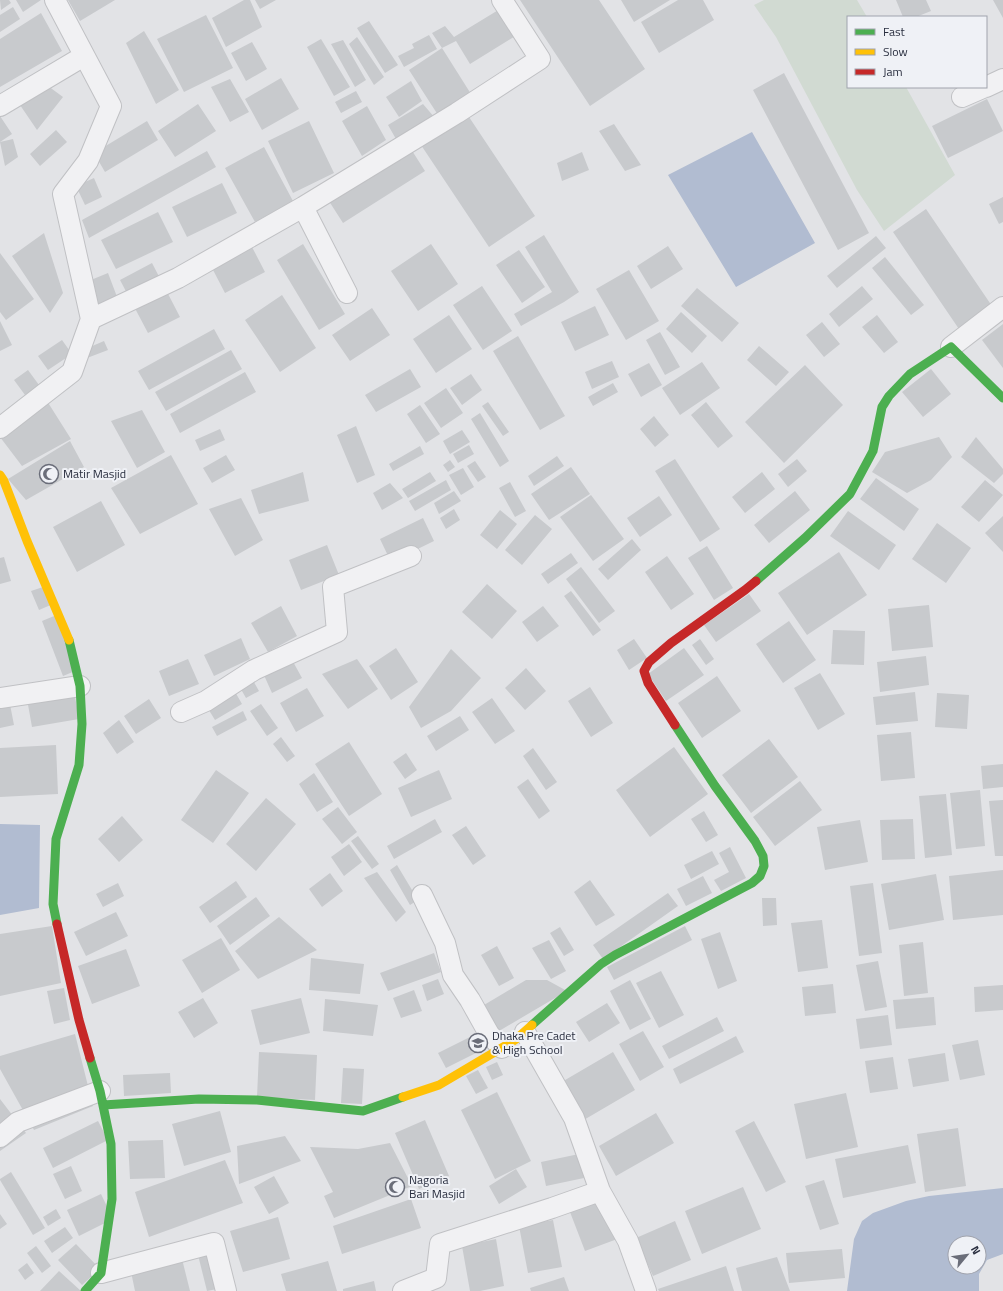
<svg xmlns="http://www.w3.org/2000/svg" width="1003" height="1291" viewBox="0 0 1003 1291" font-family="'Titillium Web',sans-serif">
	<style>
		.green { fill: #d1dad2 }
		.water { fill: #b1bcd1; fill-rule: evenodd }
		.building { fill: #c8cacd }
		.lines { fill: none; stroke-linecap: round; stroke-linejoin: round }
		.street-casing { stroke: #c0c1c4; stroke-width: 22 }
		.street { stroke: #f1f1f3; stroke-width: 20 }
		.fast { stroke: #4caf50; stroke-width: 9 }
		.slow { stroke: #ffc107; stroke-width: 9 }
		.jam { stroke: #c62828; stroke-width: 9 }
		.labels { text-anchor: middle; stroke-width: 4; stroke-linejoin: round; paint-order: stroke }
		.poi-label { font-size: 12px; fill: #292e3f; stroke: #eff1f6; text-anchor: start }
	</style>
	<rect width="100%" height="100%" fill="#e2e3e6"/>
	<path class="green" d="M764,0H857L867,17H848V87H906L955,175L884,231L857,190L776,37L754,5Z"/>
	<path class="water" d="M752,132L815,243L736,287L668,175Z
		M0,824L40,825L39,908L0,915Z
		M1003,1188V1254L987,1260L979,1274V1291H847L854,1239L862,1221L873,1213L906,1201L929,1196ZM955,1243H979V1267H955Z"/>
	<path class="building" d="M0,0H9L11,3L1,10Z
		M16,0H41L23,12Z
		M68,0H115L80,21Z
		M244,0H250L262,27L226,47L212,18Z
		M255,0H276L260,9Z
		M520,0H599L645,69L590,106Z
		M621,0H670L634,22Z
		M678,0H703L714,20L659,53L641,22Z
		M896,0H926L931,11L916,17H903Z
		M993,0H1003V18Z
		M13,7L20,19L0,32V15Z
		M500,9L517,35L470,64L456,41L442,48L432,33L445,26L454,37Z
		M41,13L62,51L0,87V39Z
		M206,15L233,68L184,92L157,39Z
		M369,21L398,65L385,73L357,28Z
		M144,31L179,90L156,104L126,43Z
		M429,35L437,49L404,67L398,56L414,48L412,44Z
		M357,37L384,77L374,85L349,44Z
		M321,39L350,87L334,96L307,47Z
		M343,40L366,80L355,87L331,44Z
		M252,42L267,69L246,81L231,53Z
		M442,48L471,94L438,115L409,70Z
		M784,73L869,233L838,250L753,90Z
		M281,78L299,109L262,130L245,99Z
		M230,79L249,112L230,122L211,87Z
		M411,81L422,101L399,117L386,97Z
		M48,86L63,97L37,130L20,105Z
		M356,91L362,102L341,113L335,102Z
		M987,99L1003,131L948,158L932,126Z
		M198,104L216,131L175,157L158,131Z
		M423,104L435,118L396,139L388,125Z
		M367,106L386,140L362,156L342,121Z
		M467,114L535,216L489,247L421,145Z
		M0,116L12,134L0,142Z
		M147,121L158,140L105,172L94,153Z
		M309,121L334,173L293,193L268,141Z
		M614,124L641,165L625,171L599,131Z
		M56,130L67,142L40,166L30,154Z
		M13,139L18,157L5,166L0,142Z
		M409,146L425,171L343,223L327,198Z
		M264,147L293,201L255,222L225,168Z
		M207,151L216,167L89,238L82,220Z
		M582,152L589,170L562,181L557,163Z
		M94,178L102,197L85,205L76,186Z
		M222,183L237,213L187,237L172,207Z
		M1003,197V222L999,224L989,204Z
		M926,209L994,309L961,332L893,232Z
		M158,212L173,242L116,269L101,240Z
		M44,233L63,293L50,313L12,256Z
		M544,235L579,292L564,302L521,326L514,314L552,292L525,247Z
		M876,236L886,248L837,288L827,276Z
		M303,244L345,314L319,330L277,260Z
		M431,244L458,284L418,311L391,271Z
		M668,246L683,269L651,289L637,266Z
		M252,247L265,272L225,293L212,268Z
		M519,250L545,287L522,303L496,265Z
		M0,253L34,299L6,320L0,312Z
		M885,257L924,305L911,315L872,268Z
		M152,263L180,317L148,333L120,280Z
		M629,270L659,321L626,340L596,289Z
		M108,273L119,302L97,311L86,282Z
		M482,286L512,331L483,350L453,305Z
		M862,286L873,299L839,327L829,314Z
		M697,288L739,323L722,342L681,306Z
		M282,295L316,348L280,372L245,320Z
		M595,306L609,335L575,351L561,322Z
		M372,308L390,335L350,361L332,335Z
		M681,312L707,336L692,353L666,329Z
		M449,315L472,349L436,373L413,339Z
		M877,315L898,342L884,353L862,327Z
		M0,321L12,345L0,351Z
		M822,322L840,344L824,357L806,335Z
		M1003,324V368L982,340Z
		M214,329L225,349L149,390L138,371Z
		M660,332L680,367L665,375L646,340Z
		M518,336L565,416L540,430L493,351Z
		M62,340L72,354L48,370L38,356Z
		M104,341L108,350L87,358L83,350Z
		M759,346L789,372L776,386L747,360Z
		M231,350L242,369L166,411L155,392Z
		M612,361L619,377L592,389L585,372Z
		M702,362L720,388L680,415L662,388Z
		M649,363L662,385L641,397L628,374Z
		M805,365L843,405L784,463L745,422Z
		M410,369L421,387L376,412L365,395Z
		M931,369L951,394L923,417L902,392Z
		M28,370L39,385L25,395L14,380Z
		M245,372L256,392L180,433L170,414Z
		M471,374L482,390L462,405L450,388Z
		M613,383L618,392L593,406L588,397Z
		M446,388L463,413L441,428L424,403Z
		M47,401L71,439L22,466L0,437Z
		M488,402L509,432L503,436L482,406Z
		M706,402L733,436L718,448L691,415Z
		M420,405L440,434L426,443L407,414Z
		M142,410L165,452L137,468L111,421Z
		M480,413L509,461L500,467L471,419Z
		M654,416L669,435L655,447L640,429Z
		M356,426L375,475L357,483L337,435Z
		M220,429L225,440L200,451L195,440Z
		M462,430L470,442L450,454L443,441Z
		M939,437L952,457L931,480L907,493L872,472L885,452Z
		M976,437L1003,469V474L994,483L961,457Z
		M70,441L84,467L26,500L8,479Z
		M469,445L474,454L458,463L453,454Z
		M420,446L424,454L393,471L389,464Z
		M171,455L198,504L140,534L111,488Z
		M226,455L235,470L212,483L203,468Z
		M557,456L564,466L534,486L528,476Z
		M675,459L720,529L700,542L655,471Z
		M797,459L807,471L788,487L778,474Z
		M450,460L455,467L448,472L443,465Z
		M475,461L486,477L478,482L467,466Z
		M571,467L590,494L549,520L531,494Z
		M463,468L474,487L461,495L449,475Z
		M303,472L309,501L259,514L251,490Z
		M430,472L436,481L408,498L402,489Z
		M762,472L775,489L745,513L732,497Z
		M876,478L919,509L904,531L860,499Z
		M446,480L451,490L415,511L409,501Z
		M985,480L1003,495L979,522L961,507Z
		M510,482L526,511L515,517L499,488Z
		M390,483L403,498L382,510L373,493Z
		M454,491L461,501L439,514L434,503Z
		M795,491L810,510L769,543L754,525Z
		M591,495L624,539L593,561L560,517Z
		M659,496L672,515L640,537L627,518Z
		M241,498L263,540L235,556L209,509Z
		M101,501L125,545L77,572L53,527Z
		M454,509L460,520L446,529L440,518Z
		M500,510L517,524L497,549L480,535Z
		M848,511L896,545L879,570L830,536Z
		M535,515L552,529L522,565L505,550Z
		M1003,516V552L985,533Z
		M423,518L434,541L391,562L380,539Z
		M937,523L971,548L946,583L912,559Z
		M632,539L641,550L608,580L598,569Z
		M327,545L339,575L301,590L289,560Z
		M707,546L733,588L714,600L688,558Z
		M839,552L867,595L807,635L778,593Z
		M571,553L578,563L548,584L541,574Z
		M667,556L694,594L671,610L645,572Z
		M4,557L11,581L0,584V558Z
		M581,567L615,611L599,623L566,579Z
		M487,584L517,611L492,639L462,612Z
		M46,586L53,604L39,610L31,591Z
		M571,591L601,630L593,636L564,596Z
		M749,594L761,611L716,642L704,625Z
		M929,605L933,647L892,651L888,609Z
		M281,606L297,636L268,652L251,623Z
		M543,606L559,626L537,642L522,622Z
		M59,614L80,669L63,676L42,621Z
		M789,621L816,660L783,683L756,644Z
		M833,630L865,631L864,665L831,664Z
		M241,638L250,659L214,676L204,655Z
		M634,639L647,658L629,670L617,650Z
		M700,639L714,659L706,665L692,645Z
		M396,648L418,682L391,700L369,666Z
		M684,648L704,675L666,701L648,674Z
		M451,649L481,678L451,711L421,728L409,707Z
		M926,656L929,685L880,692L877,662Z
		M291,658L302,678L272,693L263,673Z
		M188,659L199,684L169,696L159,671Z
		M357,659L378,689L348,709L322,674Z
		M526,668L546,691L525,710L505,688Z
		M820,673L845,714L818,730L794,688Z
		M717,676L741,711L702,738L678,703Z
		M251,677L259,691L246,698L238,684Z
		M72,680L79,719L32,727L25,688Z
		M590,687L613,723L591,737L568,701Z
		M307,688L324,716L296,732L280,703Z
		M7,689L14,725L0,728V690Z
		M234,690L242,704L215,720L207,707Z
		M915,692L918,721L876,725L873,697Z
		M937,693L969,695L967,729L935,727Z
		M492,698L515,731L495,744L472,712Z
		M149,699L161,718L136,734L124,716Z
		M261,704L278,728L267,736L250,711Z
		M243,711L247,720L217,736L212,727Z
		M460,716L469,730L436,751L427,736Z
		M119,720L134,742L117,754L103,733Z
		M911,732L915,778L881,781L877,735Z
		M281,737L295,756L287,762L273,744Z
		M769,739L798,777L751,813L722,775Z
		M349,742L382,794L349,816L315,764Z
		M56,745L58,794L0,797V748Z
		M674,747L708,794L650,837L616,790Z
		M533,748L557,782L546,790L523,756Z
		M406,753L417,770L405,779L393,762Z
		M1003,764V787L983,789L981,766Z
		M216,770L249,793L213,843L181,820Z
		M439,770L452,799L411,817L398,788Z
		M314,773L333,802L317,812L299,784Z
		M528,779L550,811L539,819L517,787Z
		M800,781L822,810L775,846L753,817Z
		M980,790L985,846L956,849L950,793Z
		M946,794L952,855L925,858L919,796Z
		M266,798L296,824L256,871L226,844Z
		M1003,800V856H995L989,801Z
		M338,807L357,832L342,844L322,819Z
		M704,811L718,835L706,842L691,819Z
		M122,816L143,840L119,862L98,839Z
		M435,819L442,832L394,859L387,846Z
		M913,819L915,859L882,860L880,820Z
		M860,820L868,862L825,870L817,827Z
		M466,826L486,856L473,865L452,835Z
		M358,836L379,864L372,869L351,841Z
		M349,844L362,862L344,876L331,857Z
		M730,847L746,878L721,891L714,880L729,872L719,853Z
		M712,851L719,864L691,879L684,865Z
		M397,865L418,900L410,905L390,870Z
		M1003,870V915L953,920L949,876Z
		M377,872L406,912L396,922L364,878Z
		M330,873L343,891L322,907L309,889Z
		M936,874L944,920L889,930L881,884Z
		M703,876L712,893L686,906L677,889Z
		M590,880L615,915L596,926L574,892Z
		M236,881L247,897L210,923L199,907Z
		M118,883L124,896L103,907L96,894Z
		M873,883L882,953L859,956L850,886Z
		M668,893L678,906L603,959L593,945Z
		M256,897L270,916L230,945L217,926Z
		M762,898H776L777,925L763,926Z
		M116,912L128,936L86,956L74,932Z
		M279,917L317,950L258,979L235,951Z
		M822,920L828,968L798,972L791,923Z
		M52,926L61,983L0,996V934Z
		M685,926L692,940L614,980L607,967Z
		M560,927L574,950L564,956L550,933Z
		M720,932L737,981L718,989L701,939Z
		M221,938L240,970L202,993L182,960Z
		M549,940L566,971L551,979L532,948Z
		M923,942L928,993L904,996L899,945Z
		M497,946L514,978L499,986L481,955Z
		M126,949L140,986L92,1004L78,966Z
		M434,953L441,972L388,991L380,973Z
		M311,958L364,964L360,994L309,990Z
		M878,961L887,1007L865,1011L856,965Z
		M661,971L684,1015L659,1028L636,983Z
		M438,979L444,994L427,1001L422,985Z
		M526,980H547L567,991L499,1031L484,1005Z
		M630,980L651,1019L630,1030L610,991Z
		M833,984L836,1013L805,1016L802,987Z
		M1003,985V1010L975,1012L974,987Z
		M64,988L70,1020L54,1024L47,991Z
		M414,990L422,1011L401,1018L393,998Z
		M934,997L936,1025L896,1029L893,1000Z
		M203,998L218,1023L194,1038L178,1012Z
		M301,998L310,1033L260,1045L251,1010Z
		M325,999L378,1005L373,1036L323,1031Z
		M607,1003L620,1023L589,1042L576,1022Z
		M888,1015L892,1045L860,1049L856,1019Z
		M717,1017L724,1031L669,1059L662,1046Z
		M643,1031L664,1067L640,1081L619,1044Z
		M480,1032L488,1047L446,1068L438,1053Z
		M75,1034L93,1106L34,1130L0,1069V1056Z
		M736,1036L744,1052L680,1084L673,1069Z
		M978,1040L985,1075L960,1080L952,1045Z
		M259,1052L317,1055L315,1100L257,1097Z
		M613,1052L635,1090L582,1121L560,1083Z
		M945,1053L949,1081L913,1087L908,1059Z
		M893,1057L898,1089L870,1093L865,1061Z
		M497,1062L503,1075L492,1080L486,1067Z
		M343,1068L364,1069L362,1104L341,1103Z
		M478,1070L488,1088L476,1094L466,1076Z
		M170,1073L171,1093L124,1096L123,1075Z
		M497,1092L531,1161L495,1179L461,1110Z
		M846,1093L858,1147L806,1159L794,1104Z
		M0,1099L26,1133L0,1151Z
		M220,1111L231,1152L184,1166L172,1124Z
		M656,1113L674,1143L616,1176L599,1146Z
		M425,1120L449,1176L419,1189L395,1133Z
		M98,1121L108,1140L53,1168L43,1148Z
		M754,1121L786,1182L766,1192L735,1131Z
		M958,1128L966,1186L925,1192L917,1134Z
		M285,1136L301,1161L239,1184L237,1146Z
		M163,1140L165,1178L130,1179L128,1141Z
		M390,1143L412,1186L334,1218L324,1196L333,1192L310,1147L358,1149Z
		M908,1145L916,1183L843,1198L835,1159Z
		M579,1154L584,1178L546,1186L541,1162Z
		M225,1160L243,1203L149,1237L135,1192Z
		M71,1166L82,1191L65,1199L53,1174Z
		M516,1169L527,1187L499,1204L489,1186Z
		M11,1172L45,1228L33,1235L0,1180V1179Z
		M274,1176L289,1203L269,1214L254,1187Z
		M824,1180L839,1224L820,1230L805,1186Z
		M743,1187L761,1229L702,1254L685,1211Z
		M101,1194L113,1219L79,1236L67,1210Z
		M411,1199L421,1228L342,1254L333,1226Z
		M605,1199L620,1238L585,1251L570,1212Z
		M56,1209L61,1218L48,1226L43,1217Z
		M0,1214L7,1224L0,1229Z
		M278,1217L290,1259L243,1272L230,1231Z
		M553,1220L562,1267L528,1273L519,1226Z
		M675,1221L691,1260L653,1276L636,1238Z
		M65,1227L73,1238L52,1253L44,1241Z
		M496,1239L504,1286L480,1291H470L462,1246Z
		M76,1244L100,1269L82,1285L58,1260Z
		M36,1246L51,1266L42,1273L27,1253Z
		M217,1246L227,1287L207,1291L197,1251Z
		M842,1249L845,1278L789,1283L786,1253Z
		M181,1255L190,1291H135L130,1267Z
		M777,1257L790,1291H742L736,1268Z
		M328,1261L337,1291H286L281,1274Z
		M27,1263L34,1273L25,1280L18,1270Z
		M726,1266L734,1291H659L658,1289Z
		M59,1271L81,1291H40Z
		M564,1277L569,1291H531L530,1288Z
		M374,1281L376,1291H343V1289Z"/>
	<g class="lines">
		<defs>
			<path id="street" d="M986,87L1003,79
				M962,97L985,87
				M0,106L84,56
				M303,207L347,293
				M91,319L178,278L303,207L457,113L540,59L502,0
				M951,347L1003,307
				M0,428L72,372L91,319L63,194L88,161L111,106L55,0
				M0,698L80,686
				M181,712L206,701L254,670L337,632L333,587L411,556
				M422,895L445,943L453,975L470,1000L489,1034L502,1048
				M525,1032L574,1118L600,1191L628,1241L646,1291
				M0,1137L18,1122L100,1091
				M101,1273L214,1243L226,1291
				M403,1291L436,1278L440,1244L552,1208L600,1191"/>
		</defs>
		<use href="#street" class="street-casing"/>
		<use href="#street" class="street"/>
		<path class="fast" d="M756,581L805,538L850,494L873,451L882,407L889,396L910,374L951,347L1003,398
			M57,924L53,904L56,839L79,765L82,724L80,686L69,640
			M532,1025L601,964L615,955L752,883L760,876L764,866L763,856L755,841L715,786L675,725
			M103,1105L199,1099L257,1100L363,1111L403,1097
			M85,1291L101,1273L112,1199L111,1144L100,1091L90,1058"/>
		<path class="slow" d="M0,475L4,481L27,541L69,640
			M403,1097L439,1085L515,1040L532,1025"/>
		<path class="jam" d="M675,725L648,683L644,671L649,662L671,643L745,590L756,581
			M57,924L79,1020L90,1058"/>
	</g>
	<defs>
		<symbol id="mosque-ring" viewBox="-11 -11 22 22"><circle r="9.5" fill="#eff1f6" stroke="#6a6d79" stroke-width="1.5"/><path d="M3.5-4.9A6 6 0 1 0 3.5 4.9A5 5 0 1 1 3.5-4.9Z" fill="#6a6d79"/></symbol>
		<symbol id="school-ring" viewBox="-11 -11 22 22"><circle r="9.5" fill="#eff1f6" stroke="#6a6d79" stroke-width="1.5"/><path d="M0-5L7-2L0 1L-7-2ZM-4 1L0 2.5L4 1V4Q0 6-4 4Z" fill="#6a6d79"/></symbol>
	</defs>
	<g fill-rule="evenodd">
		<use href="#mosque-ring" x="38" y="463" width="22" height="22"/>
		<use href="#school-ring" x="467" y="1032" width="22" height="22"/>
		<use href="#mosque-ring" x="384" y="1176" width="22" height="22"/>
	</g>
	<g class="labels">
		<g class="poi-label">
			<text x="63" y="478">Matir Masjid</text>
			<text x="492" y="1040">Dhaka Pre Cadet<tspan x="492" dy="14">&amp; High School</tspan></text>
			<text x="409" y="1184">Nagoria<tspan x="409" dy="14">Bari Masjid</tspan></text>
		</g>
	</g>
	<rect x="847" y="16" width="140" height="72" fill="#eff1f6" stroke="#a0a3ad"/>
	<rect x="855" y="29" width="20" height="6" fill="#4caf50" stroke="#a0a3ad"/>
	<text x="883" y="36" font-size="12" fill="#292e3f">Fast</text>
	<rect x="855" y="49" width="20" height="6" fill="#ffc107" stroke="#a0a3ad"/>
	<text x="883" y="56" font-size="12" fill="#292e3f">Slow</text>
	<rect x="855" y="69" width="20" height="6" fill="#c62828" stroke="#a0a3ad"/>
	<text x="883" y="76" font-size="12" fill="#292e3f">Jam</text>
	<g transform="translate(967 1255) rotate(61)"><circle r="19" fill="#eff1f6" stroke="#a0a3ad"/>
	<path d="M0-3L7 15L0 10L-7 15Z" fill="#6a6d79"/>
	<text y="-6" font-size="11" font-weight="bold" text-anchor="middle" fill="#292e3f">N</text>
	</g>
</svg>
